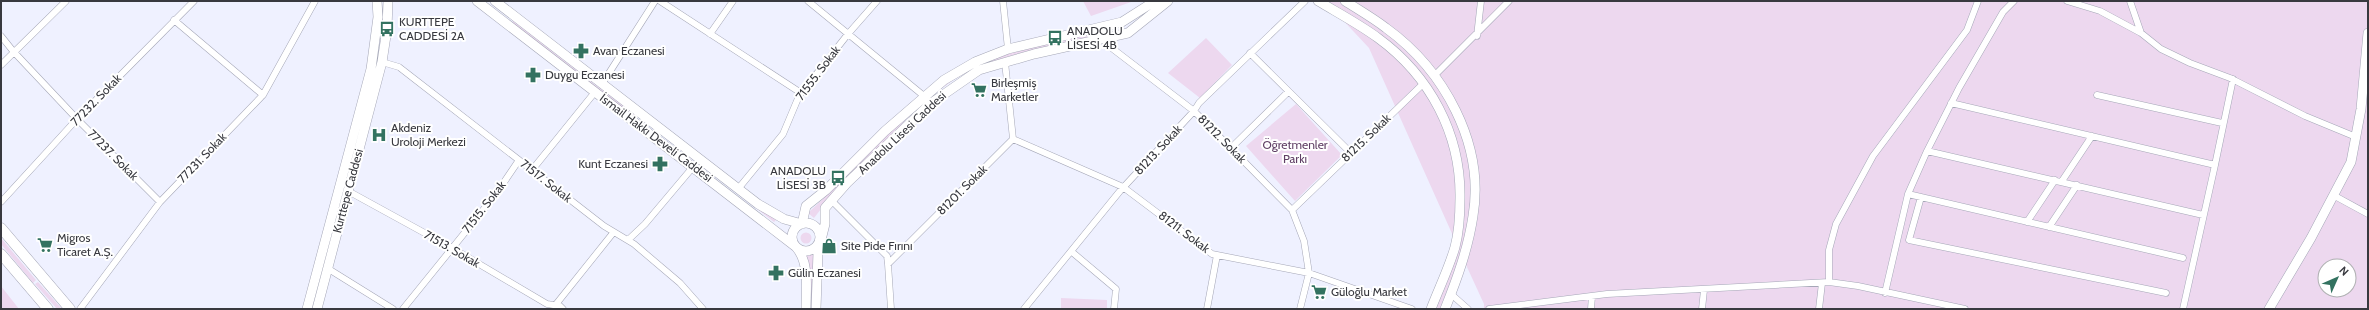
<svg xmlns="http://www.w3.org/2000/svg" width="2369" height="310" viewBox="0 0 2369 310" font-family="Cabin,sans-serif">
	<style>
		.green { fill: #edd8ef; fill-rule: evenodd }
		.lines { fill: none; stroke-linecap: round; stroke-linejoin: round }
		.street-casing { stroke: #a5a7b7; stroke-width: 7 }
		.secondary-casing { stroke: #a5a7b7; stroke-width: 10 }
		.primary-casing { stroke: #a5a7b7; stroke-width: 11 }
		.street { stroke: #fff; stroke-width: 6 }
		.secondary { stroke: #fff; stroke-width: 9 }
		.primary { stroke: #fff; stroke-width: 10 }
		.labels { text-anchor: middle; stroke-width: 4; stroke-linejoin: round; paint-order: stroke }
		.poi-label { font-size: 12px; fill: #38393f; stroke: #fff; text-anchor: start }
		.street-label { font-size: 12px; fill: #38393f; stroke: #fff }
		.park-label { font-size: 12px; fill: #604065; stroke: #fff }
	</style>
	<rect width="100%" height="100%" fill="#eff1ff"/>
	<path class="green" d="M1083,1H1134L1091,16Z
		M1325,1H2368V309H1484V304L1461,254L1440,309H1435L1458,247L1369,48ZM2325,266H2349V290H2325Z
		M513,21L580,73L579,75L512,23Z
		M1099,33L1100,37C1059,45 1018,51 979,67C941,82 912,114 884,142C859,167 835,190 814,218L808,213C860,166 913,96 976,65C1014,47 1058,42 1099,33Z
		M1206,38L1232,65L1200,98L1168,73Z
		M582,75L634,114L633,116L581,76Z
		M1296,104L1342,155L1295,201L1246,146Z
		M680,150L776,220L774,222Z
		M800.5 238a5.5 5.5 0 1 1 11 0a5.5 5.5 0 1 1-11 0Z
		M1,238L36,280L33,283L1,244Z
		M806,251H814L812,309H810V277Z
		M38,282L62,309H57L35,284Z
		M1,286L19,309H1Z
		M1061,298L1107,300V309H1061Z"/>
	<g class="lines">
		<defs>
			<path id="street" d="M660,1L801,93
				M808,1L924,96
				M1003,1L1008,49
				M2067,1L2100,11L2141,33L2161,49L2190,63L2230,78L2305,116L2356,137
				M2130,1L2141,33
				M174,20L263,95
				M1104,28L1113,49L1194,111L1292,210L1304,241L1309,273L1300,309
				M710,34L733,1
				M1,36L13,51L77,119L160,202
				M1477,36L1481,1
				M1250,53L1351,153
				M382,62L399,67L604,226L634,244L680,283L703,309
				M1,65L66,1
				M1434,76L1509,1
				M602,84L655,1
				M2097,95L2222,123
				M1951,103L2215,165L2183,309
				M1013,139L1123,187L1212,254L1309,273L1412,309
				M1231,148L1288,92
				M1927,151L2203,215
				M2215,165L2233,79
				M532,170L595,92
				M2062,181L2092,136
				M738,189L783,134L799,96L848,34L877,1
				M348,191L452,248L547,304L560,306L563,309
				M1908,194L2183,258
				M2333,195L2368,214
				M1921,197L1909,240L2166,293
				M831,200L887,256L888,264
				M1,202L77,119L194,1
				M1292,210L1424,83
				M2027,222L2055,180
				M2049,227L2077,185
				M628,240L645,224L693,167
				M1072,252L1116,289L1114,309
				M327,268L393,309
				M1829,282V250L1836,224L1873,156L1967,30L1978,1
				M1885,293L1908,194L1927,151L1959,88L2003,12L2014,1
				M1451,294L1468,309
				M553,308L613,233
				M80,309L160,202L263,95L315,1
				M403,309L496,194L519,160
				M891,309L888,264L1013,139L1005,62
				M1024,309L1120,191L1194,111L1199,103L1305,1
				M1207,309L1217,255
				M1489,309L1607,294L1829,282L1858,286L1965,309
				M1591,309L1592,296
				M1702,309L1704,290
				M1819,309L1822,283"/>
			<path id="secondary" d="M477,1L796,247C810,263 806,289 806,309
				M495,1L758,204L784,219L802,224
				M1318,1C1338,13 1359,24 1378,38C1430,76 1461,134 1460,198C1460,214 1459,232 1455,247C1449,268 1439,288 1431,309
				M1345,1C1359,10 1373,18 1386,28C1444,70 1485,144 1473,216C1468,249 1457,279 1445,309
				M792 237a14 14 0 1 1 28 0a14 14 0 1 1-28 0Z
				M802,224L806,206L826,190L885,131L944,80L975,62L1008,49L1122,22L1155,1
				M307,309L371,69L378,17L377,1
				M317,309L382,62L387,29L388,1
				M816,309L818,252L825,224V208L847,183L930,104L979,70L1034,54L1128,33L1168,1
				M2269,309L2311,238L2351,162L2361,109L2368,33"/>
			<path id="primary" d="M1,228L70,309
				M1,254L48,309"/>
		</defs>
		<use href="#street" class="street-casing"/>
		<use href="#secondary" class="secondary-casing"/>
		<use href="#primary" class="primary-casing"/>
		<use href="#street" class="street"/>
		<use href="#secondary" class="secondary"/>
		<use href="#primary" class="primary"/>
	</g>
	<defs>
		<symbol id="bus-bare" viewBox="-9 -9 18 18"><path d="M-5-6H5V4H4V6H2V4H-2V6H-4V4H-5ZM-3.5-4V0h7V-4ZM-3.5 1.2v1.5H-2V1.2ZM2 1.2v1.5H3.5V1.2Z" fill="#337260" stroke="#fff" stroke-width="2.5" paint-order="stroke"/></symbol>
		<symbol id="pharmacy-bare" viewBox="-9 -9 18 18"><path d="M-2-6h4v4h4v4h-4v4h-4v-4h-4v-4h4Z" fill="#337260" stroke="#fff" stroke-width="2.5" paint-order="stroke"/></symbol>
		<symbol id="supermarket-bare" viewBox="-9 -9 18 18"><path d="M-6-5.5h2.5l.6 2H6L4.5 2H-2.5L-4.4-4H-6ZM-1.5 3.2a1.3 1.3 0 1 0 .1 0ZM3 3.2a1.3 1.3 0 1 0 .1 0Z" fill="#337260" stroke="#fff" stroke-width="2.5" paint-order="stroke"/></symbol>
		<symbol id="hospital-bare" viewBox="-9 -9 18 18"><path d="M-5-5h3v3.5h4V-5h3V5h-3V1.5h-4V5h-3Z" fill="#337260" stroke="#fff" stroke-width="2.5" paint-order="stroke"/></symbol>
		<symbol id="shop-bare" viewBox="-9 -9 18 18"><path d="M-5-2.5h2.3a2.7 3.5 0 0 1 5.4 0H5L5.5 6h-11ZM-1.5-2.5h3a1.5 2.3 0 0 0-3 0Z" fill="#337260" stroke="#fff" stroke-width="2.5" paint-order="stroke"/></symbol>
	</defs>
	<g fill-rule="evenodd">
		<use href="#bus-bare" x="376" y="18" width="22" height="22"/>
		<use href="#bus-bare" x="1044" y="27" width="22" height="22"/>
		<use href="#pharmacy-bare" x="570" y="40" width="22" height="22"/>
		<use href="#pharmacy-bare" x="522" y="64" width="22" height="22"/>
		<use href="#supermarket-bare" x="968" y="79" width="22" height="22"/>
		<use href="#hospital-bare" x="368" y="124" width="22" height="22"/>
		<use href="#pharmacy-bare" x="649" y="153" width="22" height="22"/>
		<use href="#bus-bare" x="827" y="167" width="22" height="22"/>
		<use href="#supermarket-bare" x="34" y="234" width="22" height="22"/>
		<use href="#shop-bare" x="818" y="235" width="22" height="22"/>
		<use href="#pharmacy-bare" x="765" y="262" width="22" height="22"/>
		<use href="#supermarket-bare" x="1308" y="281" width="22" height="22"/>
	</g>
	<g class="labels">
		<g class="poi-label">
			<text x="399" y="26">KURTTEPE<tspan x="399" dy="14">CADDESİ 2A</tspan></text>
			<text x="1067" y="35">ANADOLU<tspan x="1067" dy="14">LİSESİ 4B</tspan></text>
			<text x="593" y="55">Avan Eczanesi</text>
			<text x="545" y="79">Duygu Eczanesi</text>
			<text x="991" y="87">Birleşmiş<tspan x="991" dy="14">Marketler</tspan></text>
			<text x="391" y="132">Akdeniz<tspan x="391" dy="14">Uroloji Merkezi</tspan></text>
			<text x="648" y="168" text-anchor="end">Kunt Eczanesi</text>
			<text x="826" y="175" text-anchor="end">ANADOLU<tspan x="826" dy="14">LİSESİ 3B</tspan></text>
			<text x="57" y="242">Migros<tspan x="57" dy="14">Ticaret A.Ş.</tspan></text>
			<text x="841" y="250">Site Pide Fırını</text>
			<text x="788" y="277">Gülin Eczanesi</text>
			<text x="1331" y="296">Güloğlu Market</text>
		</g>
		<g class="street-label">
			<text transform="translate(818 73) rotate(-53)" y="4">71555. Sokak</text>
			<text transform="translate(96 100) rotate(-46)" y="4">77232. Sokak</text>
			<text transform="translate(902 133) rotate(-43)" y="4">Anadolu Lisesi Caddesi</text>
			<text transform="translate(656 138) rotate(37)" y="4">İsmail Hakkı Develi Caddesi</text>
			<text transform="translate(1366 138) rotate(-44)" y="4">81215. Sokak</text>
			<text transform="translate(1222 139) rotate(45)" y="4">81212. Sokak</text>
			<text transform="translate(1158 150) rotate(-47)" y="4">81213. Sokak</text>
			<text transform="translate(113 155) rotate(45)" y="4">77237. Sokak</text>
			<text transform="translate(202 158) rotate(-46)" y="4">77231. Sokak</text>
			<text transform="translate(546 181) rotate(38)" y="4">71517. Sokak</text>
			<text transform="translate(962 190) rotate(-45)" y="4">81201. Sokak</text>
			<text transform="translate(348 191) rotate(-75)" y="4">Kurttepe Caddesi</text>
			<text transform="translate(484 207) rotate(-52)" y="4">71515. Sokak</text>
			<text transform="translate(1184 232) rotate(37)" y="4">81211. Sokak</text>
			<text transform="translate(452 249) rotate(30)" y="4">71513. Sokak</text>
		</g>
		<g class="park-label">
			<text x="1295" y="149">Öğretmenler<tspan x="1295" dy="14">Parkı</tspan></text>
		</g>
	</g>
	<rect width="2369" height="310" fill="none" stroke="#38393f" stroke-width="4"/>
	<g transform="translate(2337 278) rotate(45)"><circle r="19" fill="#ffffff" stroke="#afb0b2"/>
	<path d="M0-3L7 15L0 10L-7 15Z" fill="#337260"/>
	<text y="-6" font-size="11" font-weight="bold" text-anchor="middle" fill="#38393f">N</text>
	</g>
</svg>
